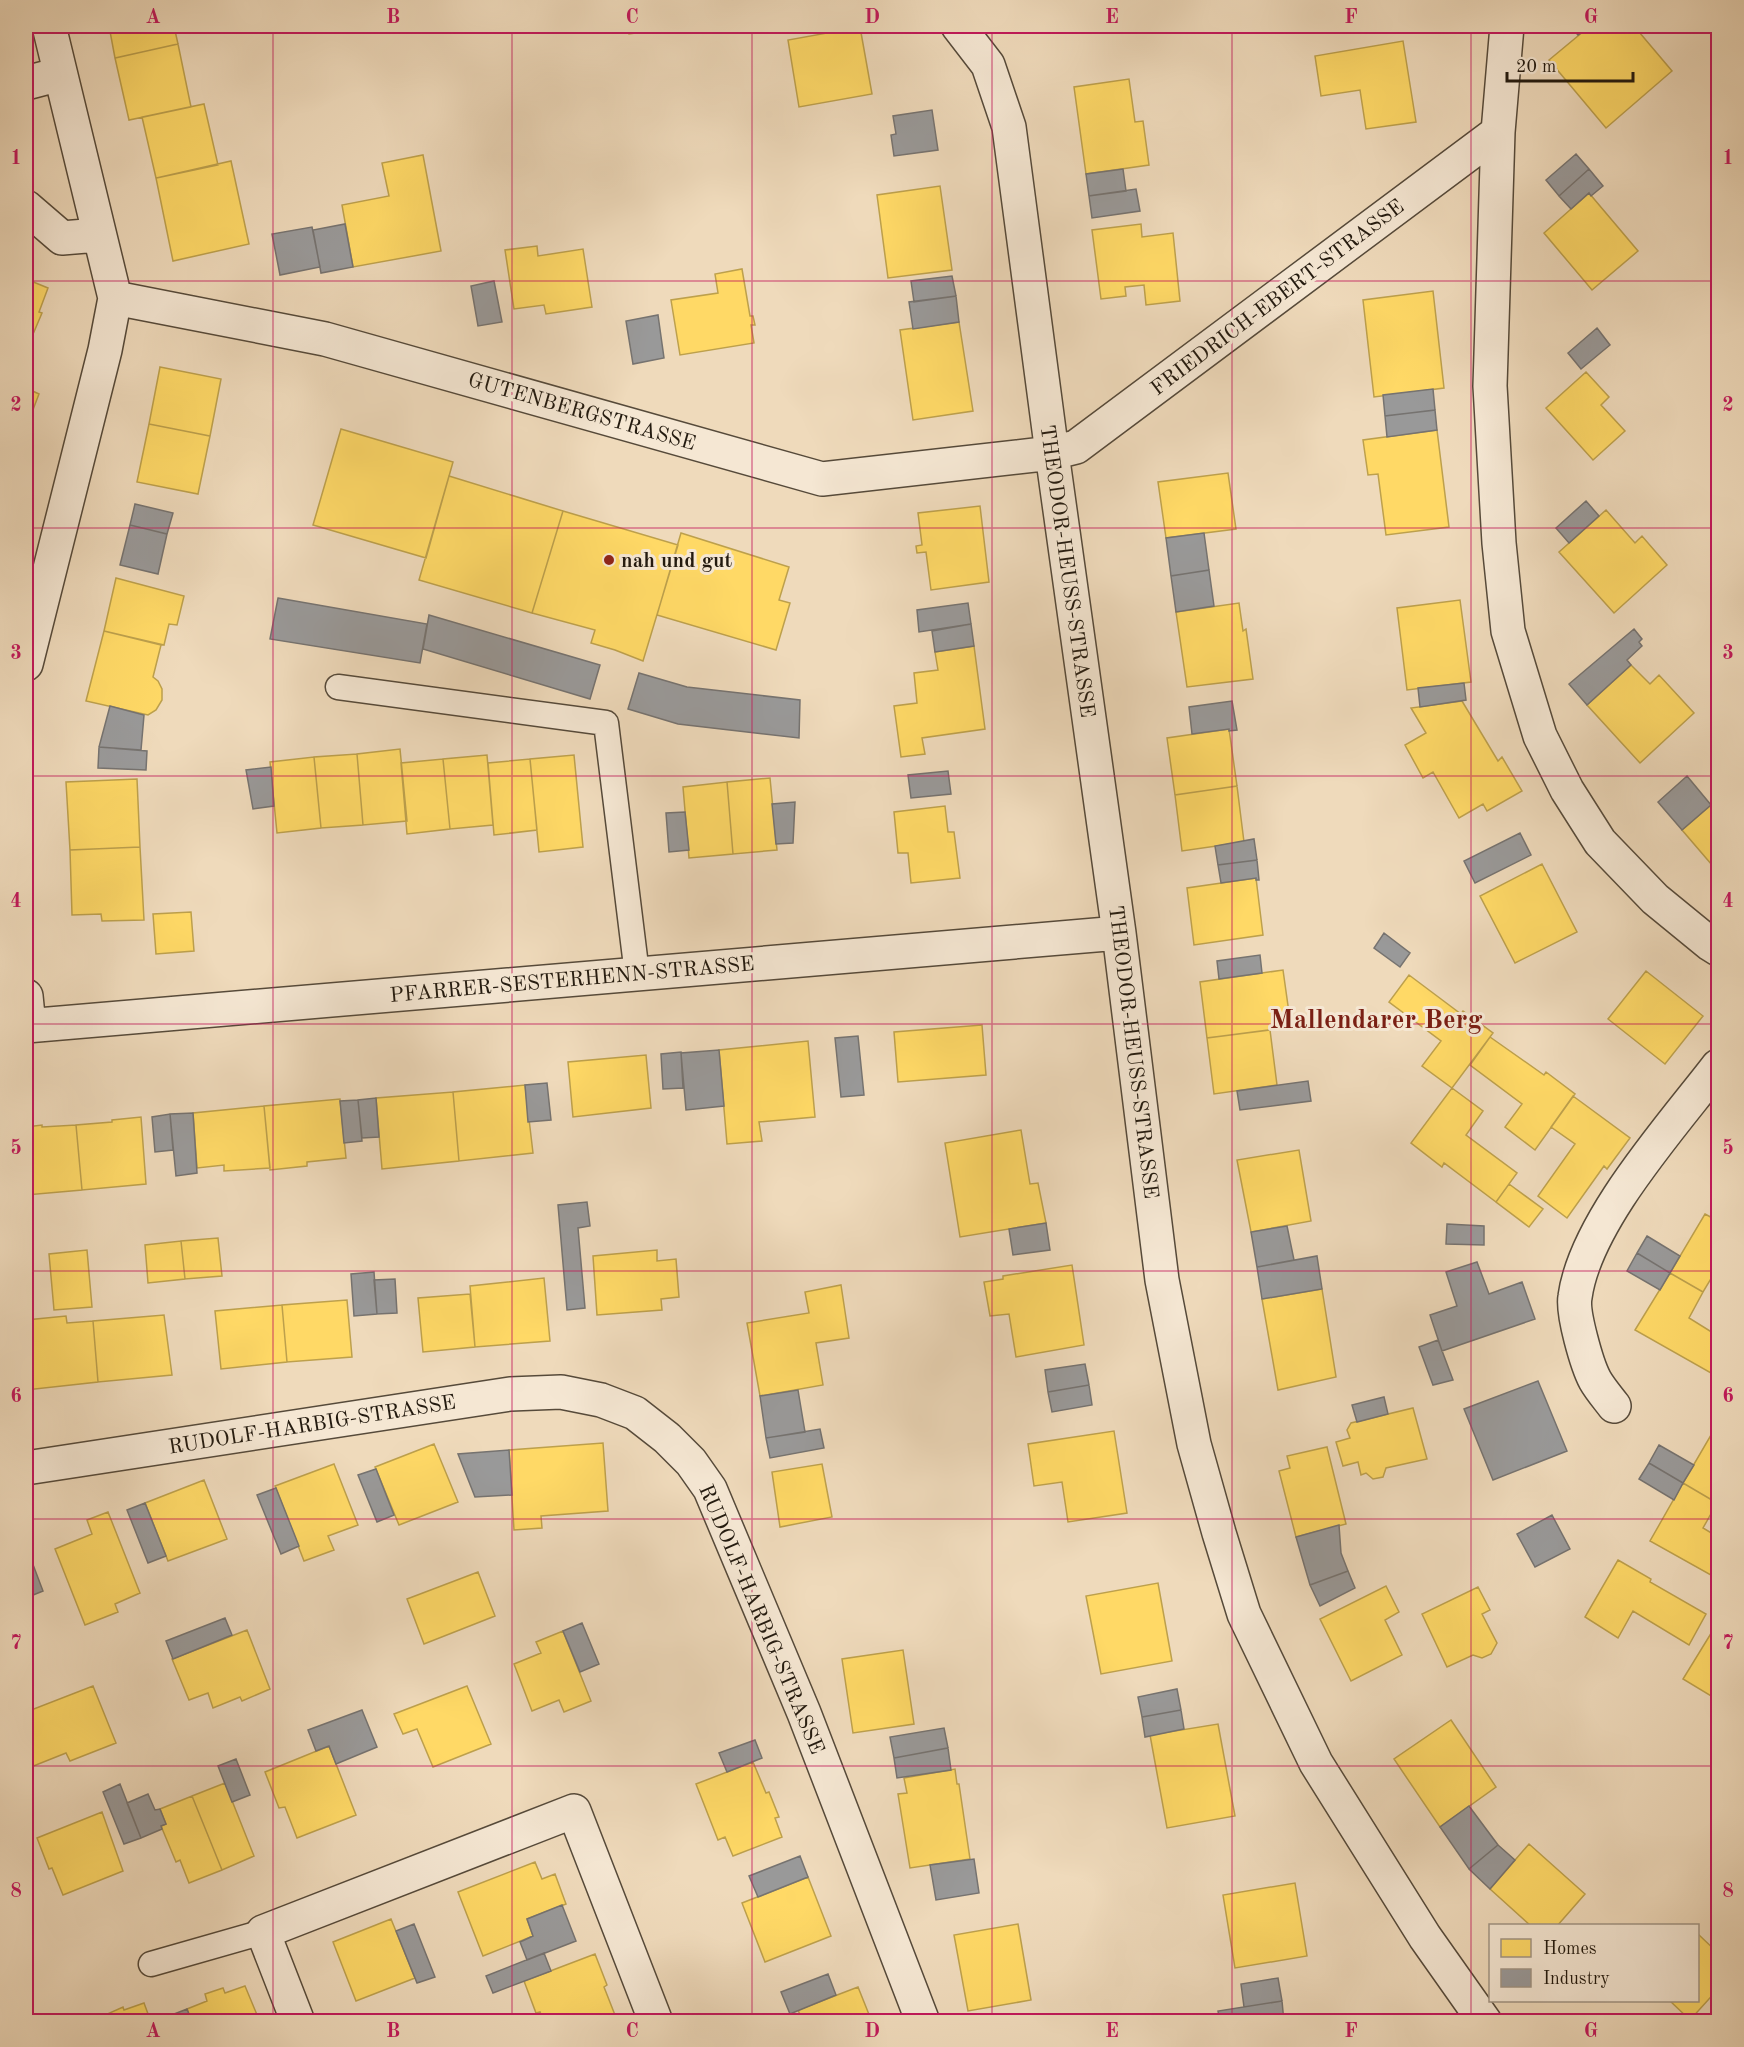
<svg xmlns="http://www.w3.org/2000/svg" width="1744" height="2047" viewBox="0 0 1744 2047" font-family="'Old Standard TT',serif">
	<style>
		.homes { fill: #ffd966; stroke: #bda04c; stroke-width: 1.5 }
		.industry { fill: #999; stroke: #767370; stroke-width: 1.5 }
		.lines { fill: none; stroke-linecap: round; stroke-linejoin: round }
		.service-casing { stroke: #564a3a; stroke-width: 27 }
		.minor-casing { stroke: #564a3a; stroke-width: 36 }
		.service { stroke: #f5e7d3; stroke-width: 24 }
		.minor { stroke: #f5e7d3; stroke-width: 33 }
		.grid { fill: none; stroke: #c2185b; stroke-width: 1.5; stroke-opacity: 0.55 }
		.poi-dot { fill: #8f2418; stroke: #f5e7d3; stroke-width: 2 }
		.labels { text-anchor: middle; stroke-width: 6; stroke-linejoin: round; paint-order: stroke }
		.street-label { font-size: 21px; fill: #231a0f; stroke: #f5e7d3 }
		.poi-label { font-size: 21px; font-weight: bold; fill: #231a0f; stroke: #f5e7d3; text-anchor: start }
		.district-label { font-size: 27px; font-weight: bold; fill: #7a1f14; stroke: #f5e7d3 }
		.neatline { fill: none; stroke: #c2185b; stroke-width: 2 }
		.grid-label { font-size: 20px; text-anchor: middle; font-weight: bold; fill: #c2185b }
	</style>
	<rect width="100%" height="100%" fill="#efdabb"/>
	<filter id="stains"><feTurbulence type="fractalNoise" baseFrequency=".00333" numOctaves="4"/><feColorMatrix values="0 0 0 0 .2 0 0 0 0 .09 0 0 0 0 .02 0 0 0 .5 -.17"/></filter>
	<radialGradient id="worn" r=".72"><stop offset=".6" stop-color="#630" stop-opacity="0"/><stop offset="1" stop-color="#630" stop-opacity=".3"/></radialGradient>
	<path class="homes" d="M109,26H174L178,44L115,58Z
		M627,26H687L629,34Z
		M1590,26H1634L1672,71L1606,128L1549,60Z
		M860,27L872,94L799,107L788,40Z
		M1403,41L1416,122L1366,129L1360,90L1321,96L1315,56Z
		M178,44L191,107L129,120L115,58Z
		M1129,79L1135,122L1143,121L1149,165L1086,174L1074,87Z
		M204,104L218,165L156,178L142,117Z
		M423,155L441,251L353,267L342,205L389,196L382,163Z
		M231,161L249,244L173,261L156,178Z
		M940,186L952,270L888,278L877,195Z
		M1589,193L1638,251L1592,290L1544,233Z
		M1141,224L1142,237L1173,233L1180,301L1146,305L1144,285L1125,287L1126,296L1101,299L1092,230Z
		M537,246L538,256L583,249L592,307L546,314L544,305L514,309L505,250Z
		M742,269L750,316H753L755,325H751L754,343L680,355L671,300L718,293L715,274Z
		M26,279L48,288L39,312L42,313L28,346L26,345Z
		M1433,291L1444,388L1374,397L1363,300Z
		M959,322L973,411L913,420L900,330Z
		M160,367L221,379L210,436L149,424Z
		M1586,372L1609,397L1601,405L1625,431L1593,460L1546,408Z
		M26,388L39,394L26,428Z
		M149,424L210,436L198,494L137,482Z
		M341,429L453,462L426,558L313,525Z
		M1437,430L1449,527L1386,535L1378,474L1368,475L1363,440Z
		M1228,473L1236,529L1166,538L1158,482Z
		M449,476L563,511L532,613L419,580Z
		M980,506L989,582L931,590L926,552L917,553L916,546L922,545L918,513Z
		M1606,510L1635,543L1642,536L1667,565L1614,613L1559,552Z
		M563,511L678,545L643,661L615,650L591,643L595,630L532,613Z
		M681,533L789,567L779,600L790,603L776,650L657,615Z
		M116,578L184,596L177,625L169,624L164,645L104,631Z
		M1460,600L1471,682L1407,690L1397,608Z
		M1239,603L1243,631L1246,629L1253,679L1187,687L1176,612Z
		M104,631L161,645L153,677L158,681L162,689V700L156,710L148,715L86,701Z
		M974,646L985,729L922,738L925,754L901,757L894,706L917,703L914,673L938,670L935,652Z
		M1631,665L1650,684L1659,675L1694,713L1640,763L1587,705Z
		M1462,701L1498,761L1502,757L1522,791L1487,811L1483,804L1459,818L1433,772L1423,778L1405,745L1426,733L1411,708Z
		M1229,729L1237,786L1175,795L1167,738Z
		M400,749L407,821L363,825L357,754Z
		M357,754L363,825L321,828L314,757Z
		M487,755L493,825L450,829L443,759Z
		M574,755L583,847L539,852L530,759Z
		M314,757L321,828L277,833L270,762Z
		M443,759L450,829L407,834L401,763Z
		M530,759L537,830L494,835L488,763Z
		M770,778L777,850L733,854L727,782Z
		M137,779L140,847L70,850L66,782Z
		M727,782L733,854L689,858L683,787Z
		M1237,786L1244,842L1182,851L1175,795Z
		M1718,799V872L1682,830Z
		M945,806L948,832H954L960,878L911,883L908,853H898L894,812Z
		M140,847L144,920L102,921L101,914L72,915L70,850Z
		M1542,864L1577,932L1515,963L1480,896Z
		M1256,878L1263,935L1194,945L1187,888Z
		M191,912L194,951L156,954L153,914Z
		M1283,970L1291,1027L1207,1038L1200,982Z
		M1646,971L1703,1016L1665,1064L1608,1019Z
		M1409,975L1461,1014L1463,1011L1493,1033L1452,1088L1422,1066L1441,1041L1389,1002Z
		M982,1025L986,1075L898,1082L894,1032Z
		M1270,1030L1277,1085L1214,1094L1207,1038Z
		M1490,1037L1544,1075L1546,1072L1575,1094L1535,1150L1505,1127L1522,1104L1470,1065Z
		M808,1041L815,1117L759,1122L762,1141L727,1144L719,1050Z
		M646,1055L651,1108L573,1117L568,1062Z
		M525,1085L533,1153L459,1161L453,1092Z
		M1452,1088L1483,1111L1466,1135L1517,1173L1496,1202L1444,1163L1442,1167L1411,1143Z
		M453,1092L459,1161L382,1169L376,1098Z
		M1573,1096L1630,1138L1607,1169L1604,1166L1567,1218L1538,1196L1575,1144L1551,1127Z
		M340,1099L346,1158L307,1162V1166L270,1170L264,1106Z
		M264,1106L270,1168L224,1171V1165L197,1168L193,1113Z
		M141,1117L146,1184L82,1190L76,1125L112,1122V1120Z
		M42,1125V1127L76,1125L82,1190L26,1195V1127Z
		M1021,1130L1030,1184L1038,1183L1046,1223L960,1237L945,1143Z
		M1299,1150L1311,1221L1251,1232L1237,1160Z
		M1509,1184L1543,1209L1529,1227L1496,1202Z
		M1705,1214L1718,1221V1267L1703,1292L1670,1273Z
		M218,1238L222,1276L185,1279L181,1241Z
		M181,1241L185,1279L148,1283L145,1245Z
		M87,1250L92,1307L54,1310L49,1254Z
		M657,1250V1261L676,1259L679,1297L661,1299L662,1310L597,1315L593,1256Z
		M1072,1265L1084,1345L1016,1357L1009,1314L990,1316L984,1282L1003,1279V1276Z
		M1670,1273L1703,1292L1689,1318L1718,1336V1377L1635,1330Z
		M544,1278L550,1341L475,1347L470,1286Z
		M841,1285L849,1338L816,1343L823,1385L760,1396L747,1323L809,1313L805,1292Z
		M1322,1289L1336,1377L1278,1390L1262,1299Z
		M470,1294L475,1347L423,1352L418,1298Z
		M347,1300L352,1357L287,1362L282,1305Z
		M282,1305L287,1362L221,1369L215,1311Z
		M164,1315L172,1375L98,1382L93,1321Z
		M66,1316L67,1323L93,1321L98,1382L26,1390V1320Z
		M1413,1408L1427,1459L1386,1468L1383,1477L1373,1479L1366,1473L1361,1475L1358,1462L1343,1466L1336,1442L1350,1438L1347,1430L1351,1423Z
		M1718,1423V1500L1717,1503L1683,1483Z
		M1114,1431L1127,1513L1068,1522L1062,1482L1034,1486L1028,1444Z
		M603,1443L608,1511L541,1516L542,1528L514,1530L509,1450Z
		M434,1444L458,1502L399,1525L375,1467Z
		M1327,1447L1346,1524L1296,1537L1279,1471L1290,1468L1287,1456Z
		M334,1464L358,1525L328,1536L334,1550L304,1561L275,1486Z
		M822,1464L832,1517L780,1527L772,1472Z
		M204,1480L227,1539L168,1561L145,1503Z
		M1683,1483L1717,1503L1703,1528L1718,1537V1579L1650,1541Z
		M108,1512L140,1593L115,1604L118,1612L85,1625L55,1549L92,1534L87,1520Z
		M1618,1560L1651,1579L1650,1582L1706,1614L1689,1645L1633,1611L1618,1638L1585,1617Z
		M478,1572L495,1616L424,1644L407,1599Z
		M1158,1583L1172,1661L1101,1674L1086,1596Z
		M1386,1586L1399,1612L1385,1620L1402,1655L1351,1681L1320,1619Z
		M1478,1587L1490,1610L1482,1614L1497,1643L1491,1654L1482,1658L1473,1655L1447,1667L1422,1614Z
		M1718,1622V1694L1716,1699L1683,1679Z
		M247,1630L270,1689L242,1701L240,1697L213,1708L208,1693L189,1700L172,1659Z
		M563,1631L591,1701L564,1712L559,1700L532,1711L514,1664L541,1653L536,1642Z
		M903,1650L914,1724L853,1733L842,1659Z
		M93,1686L116,1743L70,1761L66,1753L31,1767L26,1752V1712Z
		M467,1686L491,1744L433,1767L417,1729L403,1734L394,1714Z
		M1451,1720L1496,1787L1440,1827L1394,1759Z
		M1218,1724L1235,1816L1167,1828L1150,1735Z
		M329,1746L356,1815L297,1838L285,1807L279,1808L265,1772Z
		M753,1762L766,1793L769,1792L779,1817L775,1818L782,1837L733,1856L725,1837L718,1840L696,1784Z
		M955,1769L957,1784H959L970,1859L910,1868L898,1794L907,1793L904,1778Z
		M225,1783L254,1856L222,1870L192,1796Z
		M192,1796L222,1870L189,1883L180,1860L176,1862L161,1826L166,1824L160,1809Z
		M102,1812L123,1871L63,1895L52,1868L49,1869L37,1838Z
		M1529,1844L1585,1894L1557,1926H1531L1490,1889Z
		M535,1862L542,1879L555,1874L566,1904L527,1919L533,1936L483,1956L458,1892Z
		M808,1877L831,1936L765,1962L742,1903Z
		M1295,1883L1307,1956L1235,1968L1223,1895Z
		M391,1919L415,1978L356,2001L333,1942Z
		M1018,1924L1031,2000L968,2011L954,1935Z
		M1698,1934L1718,1953V1989L1690,2020L1669,2000H1698Z
		M595,1954L607,1985L604,1987L615,2015L597,2022H544L540,2012L536,2013L524,1981Z
		M245,1986L260,2022H192L187,2009L207,2001L205,1994L223,1988L225,1993Z
		M858,1987L872,2022H803L798,2010Z
		M144,2003L151,2022H95L106,2017L105,2015L123,2007L124,2010Z"/>
	<path class="industry" d="M1570,26H1590L1578,35Z
		M932,110L938,150L894,156L891,135L896,134L893,116Z
		M1576,154L1589,169L1559,196L1546,180Z
		M1123,169L1126,191L1089,196L1086,174Z
		M1589,169L1603,186L1591,196L1589,193L1571,209L1559,196Z
		M1136,189L1140,211L1092,218L1089,196Z
		M345,224L353,267L321,273L313,230Z
		M312,227L320,267L280,275L272,234Z
		M952,276L956,296L914,302L911,281Z
		M494,281L502,322L478,326L471,286Z
		M956,296L959,322L913,329L909,302Z
		M658,315L664,358L633,364L626,321Z
		M1597,328L1610,345L1581,369L1568,353Z
		M1433,389L1435,410L1385,416L1383,395Z
		M1435,410L1437,430L1387,437L1385,416Z
		M1586,501L1599,516L1569,543L1556,528Z
		M135,504L173,513L167,534L130,525Z
		M130,525L167,534L158,574L120,565Z
		M1204,533L1209,570L1171,576L1166,538Z
		M1209,570L1214,606L1176,612L1171,576Z
		M278,598L427,624L420,663L270,639Z
		M968,603L971,624L919,632L917,610Z
		M429,615L600,665L590,699L423,649Z
		M971,624L974,646L935,652L932,631Z
		M1634,629L1642,639L1639,642L1642,646L1627,660L1631,665L1587,705L1569,684Z
		M639,673L687,687L800,700L799,738L678,724L628,709Z
		M1464,683L1466,700L1420,707L1418,688Z
		M1232,701L1237,730L1229,731V729L1192,734L1189,707Z
		M110,706L144,715L141,750L99,747Z
		M99,747L147,751L146,770L98,768Z
		M271,767L274,806L253,809L246,770Z
		M948,771L951,794L911,798L908,775Z
		M1687,776L1711,805L1682,830L1658,802Z
		M795,802L793,843L776,844L772,804Z
		M685,812L689,850L669,852L666,813Z
		M1520,833L1531,855L1475,883L1464,861Z
		M1254,839L1257,860L1218,865L1215,846Z
		M1257,860L1259,880H1256V878L1221,883L1218,865Z
		M1384,933L1410,953L1400,967L1374,948Z
		M1260,955L1262,973L1219,979L1217,961Z
		M858,1036L864,1095L841,1097L835,1038Z
		M719,1050L724,1106L686,1110L681,1053Z
		M681,1052L683,1088L663,1089L661,1054Z
		M1308,1081L1311,1101L1240,1110L1237,1091Z
		M547,1083L551,1120L528,1122L525,1085Z
		M376,1098L379,1137L362,1138L358,1100Z
		M358,1100L362,1141L344,1143L340,1101Z
		M193,1113L197,1173L176,1176L170,1114Z
		M170,1114L173,1150L155,1152L152,1117Z
		M587,1202L590,1226L578,1228L585,1308L567,1310L558,1205Z
		M1046,1223L1050,1250L1013,1255L1009,1229Z
		M1447,1224L1484,1226V1245L1446,1244Z
		M1287,1226L1294,1260L1257,1267L1251,1232Z
		M1647,1236L1680,1256L1670,1273L1637,1253Z
		M1637,1253L1670,1273L1660,1290L1627,1271Z
		M1317,1256L1322,1289L1262,1299L1257,1267Z
		M1477,1262L1489,1294L1522,1282L1535,1319L1442,1351L1430,1315L1457,1306L1446,1272Z
		M374,1272L377,1314L354,1316L351,1274Z
		M395,1279L397,1313L377,1314L374,1280Z
		M1438,1340L1453,1380L1433,1385L1419,1347Z
		M1085,1364L1089,1385L1048,1392L1045,1370Z
		M1538,1381L1567,1451L1493,1480L1464,1409Z
		M1089,1385L1092,1405L1052,1412L1048,1392Z
		M798,1390L805,1432L766,1438L760,1396Z
		M1384,1397L1388,1414L1357,1422L1352,1405Z
		M820,1429L824,1448L770,1458L766,1438Z
		M1659,1445L1694,1465L1683,1483L1649,1463Z
		M509,1450L512,1495L475,1497L458,1454Z
		M1649,1463L1683,1483L1674,1500L1639,1479Z
		M376,1469L394,1515L377,1522L358,1475Z
		M276,1488L299,1546L281,1554L257,1495Z
		M145,1503L166,1556L148,1563L127,1510Z
		M1552,1515L1570,1549L1535,1567L1517,1534Z
		M1339,1525L1341,1553L1348,1571L1310,1585L1296,1537Z
		M26,1546L43,1591L26,1598Z
		M1348,1571L1355,1588L1320,1606L1310,1585Z
		M225,1618L232,1635L173,1659L166,1641Z
		M582,1623L599,1664L580,1672L563,1631Z
		M1177,1689L1181,1710L1142,1717L1138,1697Z
		M362,1710L377,1747L336,1764L329,1746L316,1751L308,1730Z
		M1181,1710L1184,1729L1145,1737L1142,1717Z
		M944,1728L948,1748L894,1758L890,1737Z
		M755,1740L762,1758L727,1772L719,1753Z
		M948,1748L951,1770L897,1778L894,1758Z
		M236,1759L250,1795L232,1802L218,1766Z
		M120,1784L141,1838L124,1844L103,1792Z
		M148,1794L155,1810L160,1809L166,1824L161,1826L162,1829L141,1838L127,1803Z
		M1469,1806L1498,1845L1469,1869L1440,1827Z
		M1498,1845L1515,1860L1490,1889L1469,1869Z
		M800,1856L808,1877L758,1897L749,1876Z
		M974,1859L979,1893L936,1900L930,1865Z
		M562,1905L576,1941L527,1960L520,1942L533,1936L527,1919Z
		M414,1924L435,1977L417,1983L396,1931Z
		M544,1953L551,1971L493,1993L486,1976Z
		M828,1974L836,1995L790,2014L781,1992Z
		M1278,1978L1282,2001L1244,2007L1241,1984Z
		M1282,2001L1284,2022H1220L1218,2011Z
		M187,2009L192,2022H171L169,2016Z"/>
	<g class="lines">
		<defs>
			<path id="service" d="M338,687L606,723L637,974
				M151,1964L263,1932"/>
			<path id="minor" d="M958,26L988,65L1009,127L1052,453L1119,933L1162,1280L1194,1444L1219,1533L1244,1614L1316,1763L1425,1937L1485,2022
				M1507,26L1498,132L1490,386L1499,543L1508,631L1540,736L1567,790L1600,842L1655,899L1710,944L1718,949
				M26,83L60,74
				M26,207L62,238L98,235
				M115,298L325,339L822,479L1052,453L1076,447L1498,132
				M26,664L105,350L115,298L49,26
				M26,996L29,1026
				M26,1026L1119,933
				M1614,1406C1608,1398 1600,1389 1595,1380C1587,1365 1572,1313 1575,1297C1585,1222 1672,1126 1718,1066
				M26,1468L510,1394L561,1392L601,1400L635,1413L667,1438L691,1462L710,1489L804,1713L923,2022
				M298,2022L263,1932L574,1811L656,2022"/>
		</defs>
		<use href="#service" class="service-casing"/>
		<use href="#minor" class="minor-casing"/>
		<use href="#service" class="service"/>
		<use href="#minor" class="minor"/>
	</g>
	<path class="grid" d="M273,26V2022M512,26V2022M752,26V2022M992,26V2022M1232,26V2022M1471,26V2022M26,281H1718M26,528H1718M26,776H1718M26,1024H1718M26,1271H1718M26,1519H1718M26,1766H1718"/>
	<circle class="poi-dot" cx="609" cy="560" r="6"/>
	<g class="labels">
		<g class="street-label">
			<text transform="translate(1277 297) rotate(-37)" y="7">FRIEDRICH-EBERT-STRASSE</text>
			<text transform="translate(582 411) rotate(16)" y="7">GUTENBERGSTRASSE</text>
			<text transform="translate(1068 571) rotate(82)" y="7">THEODOR-HEUSS-STRASSE</text>
			<text transform="translate(572 979) rotate(-5)" y="7">PFARRER-SESTERHENN-STRASSE</text>
			<text transform="translate(1134 1052) rotate(83)" y="7">THEODOR-HEUSS-STRASSE</text>
			<text transform="translate(312 1424) rotate(-9)" y="7">RUDOLF-HARBIG-STRASSE</text>
			<text transform="translate(762 1619) rotate(67)" y="7">RUDOLF-HARBIG-STRASSE</text>
		</g>
		<g class="poi-label">
			<text x="621" y="567">nah und gut</text>
		</g>
		<g class="district-label">
			<text x="1376" y="1028">Mallendarer Berg</text>
		</g>
	</g>
	<rect width="1744" height="2047" fill="none" stroke="#efdabb" stroke-width="66"/>
	<rect x="1489" y="1924" width="210" height="78" fill="#f5e7d3" stroke="#a19585" stroke-width="1.5"/>
	<rect x="1501" y="1939" width="30" height="18" fill="#ffd966" stroke="#a19585" stroke-width="1.5"/>
	<text x="1543" y="1954" font-size="18" fill="#231a0f">Homes</text>
	<rect x="1501" y="1969" width="30" height="18" fill="#999999" stroke="#a19585" stroke-width="1.5"/>
	<text x="1543" y="1984" font-size="18" fill="#231a0f">Industry</text>
	<path d="M1507 72v9h126v-9" fill="none" stroke="#231a0f" stroke-width="3"/>
	<text x="1516" y="72" font-size="18" fill="#231a0f" stroke="#f5e7d3" stroke-width="4.5" paint-order="stroke">20 m</text>
	<rect x="33" y="33" width="1678" height="1981" class="neatline"/>
	<g class="grid-label">
		<text x="153" y="23">A</text>
		<text x="393" y="23">B</text>
		<text x="632" y="23">C</text>
		<text x="872" y="23">D</text>
		<text x="1112" y="23">E</text>
		<text x="1351" y="23">F</text>
		<text x="1591" y="23">G</text>
		<text x="16" y="164">1</text>
		<text x="1728" y="164">1</text>
		<text x="16" y="411">2</text>
		<text x="1728" y="411">2</text>
		<text x="16" y="659">3</text>
		<text x="1728" y="659">3</text>
		<text x="16" y="907">4</text>
		<text x="1728" y="907">4</text>
		<text x="16" y="1154">5</text>
		<text x="1728" y="1154">5</text>
		<text x="16" y="1402">6</text>
		<text x="1728" y="1402">6</text>
		<text x="16" y="1649">7</text>
		<text x="1728" y="1649">7</text>
		<text x="16" y="1897">8</text>
		<text x="1728" y="1897">8</text>
		<text x="153" y="2037">A</text>
		<text x="393" y="2037">B</text>
		<text x="632" y="2037">C</text>
		<text x="872" y="2037">D</text>
		<text x="1112" y="2037">E</text>
		<text x="1351" y="2037">F</text>
		<text x="1591" y="2037">G</text>
	</g>
	<rect width="100%" height="100%" filter="url(#stains)"/>
	<rect width="100%" height="100%" fill="url(#worn)"/>
</svg>
